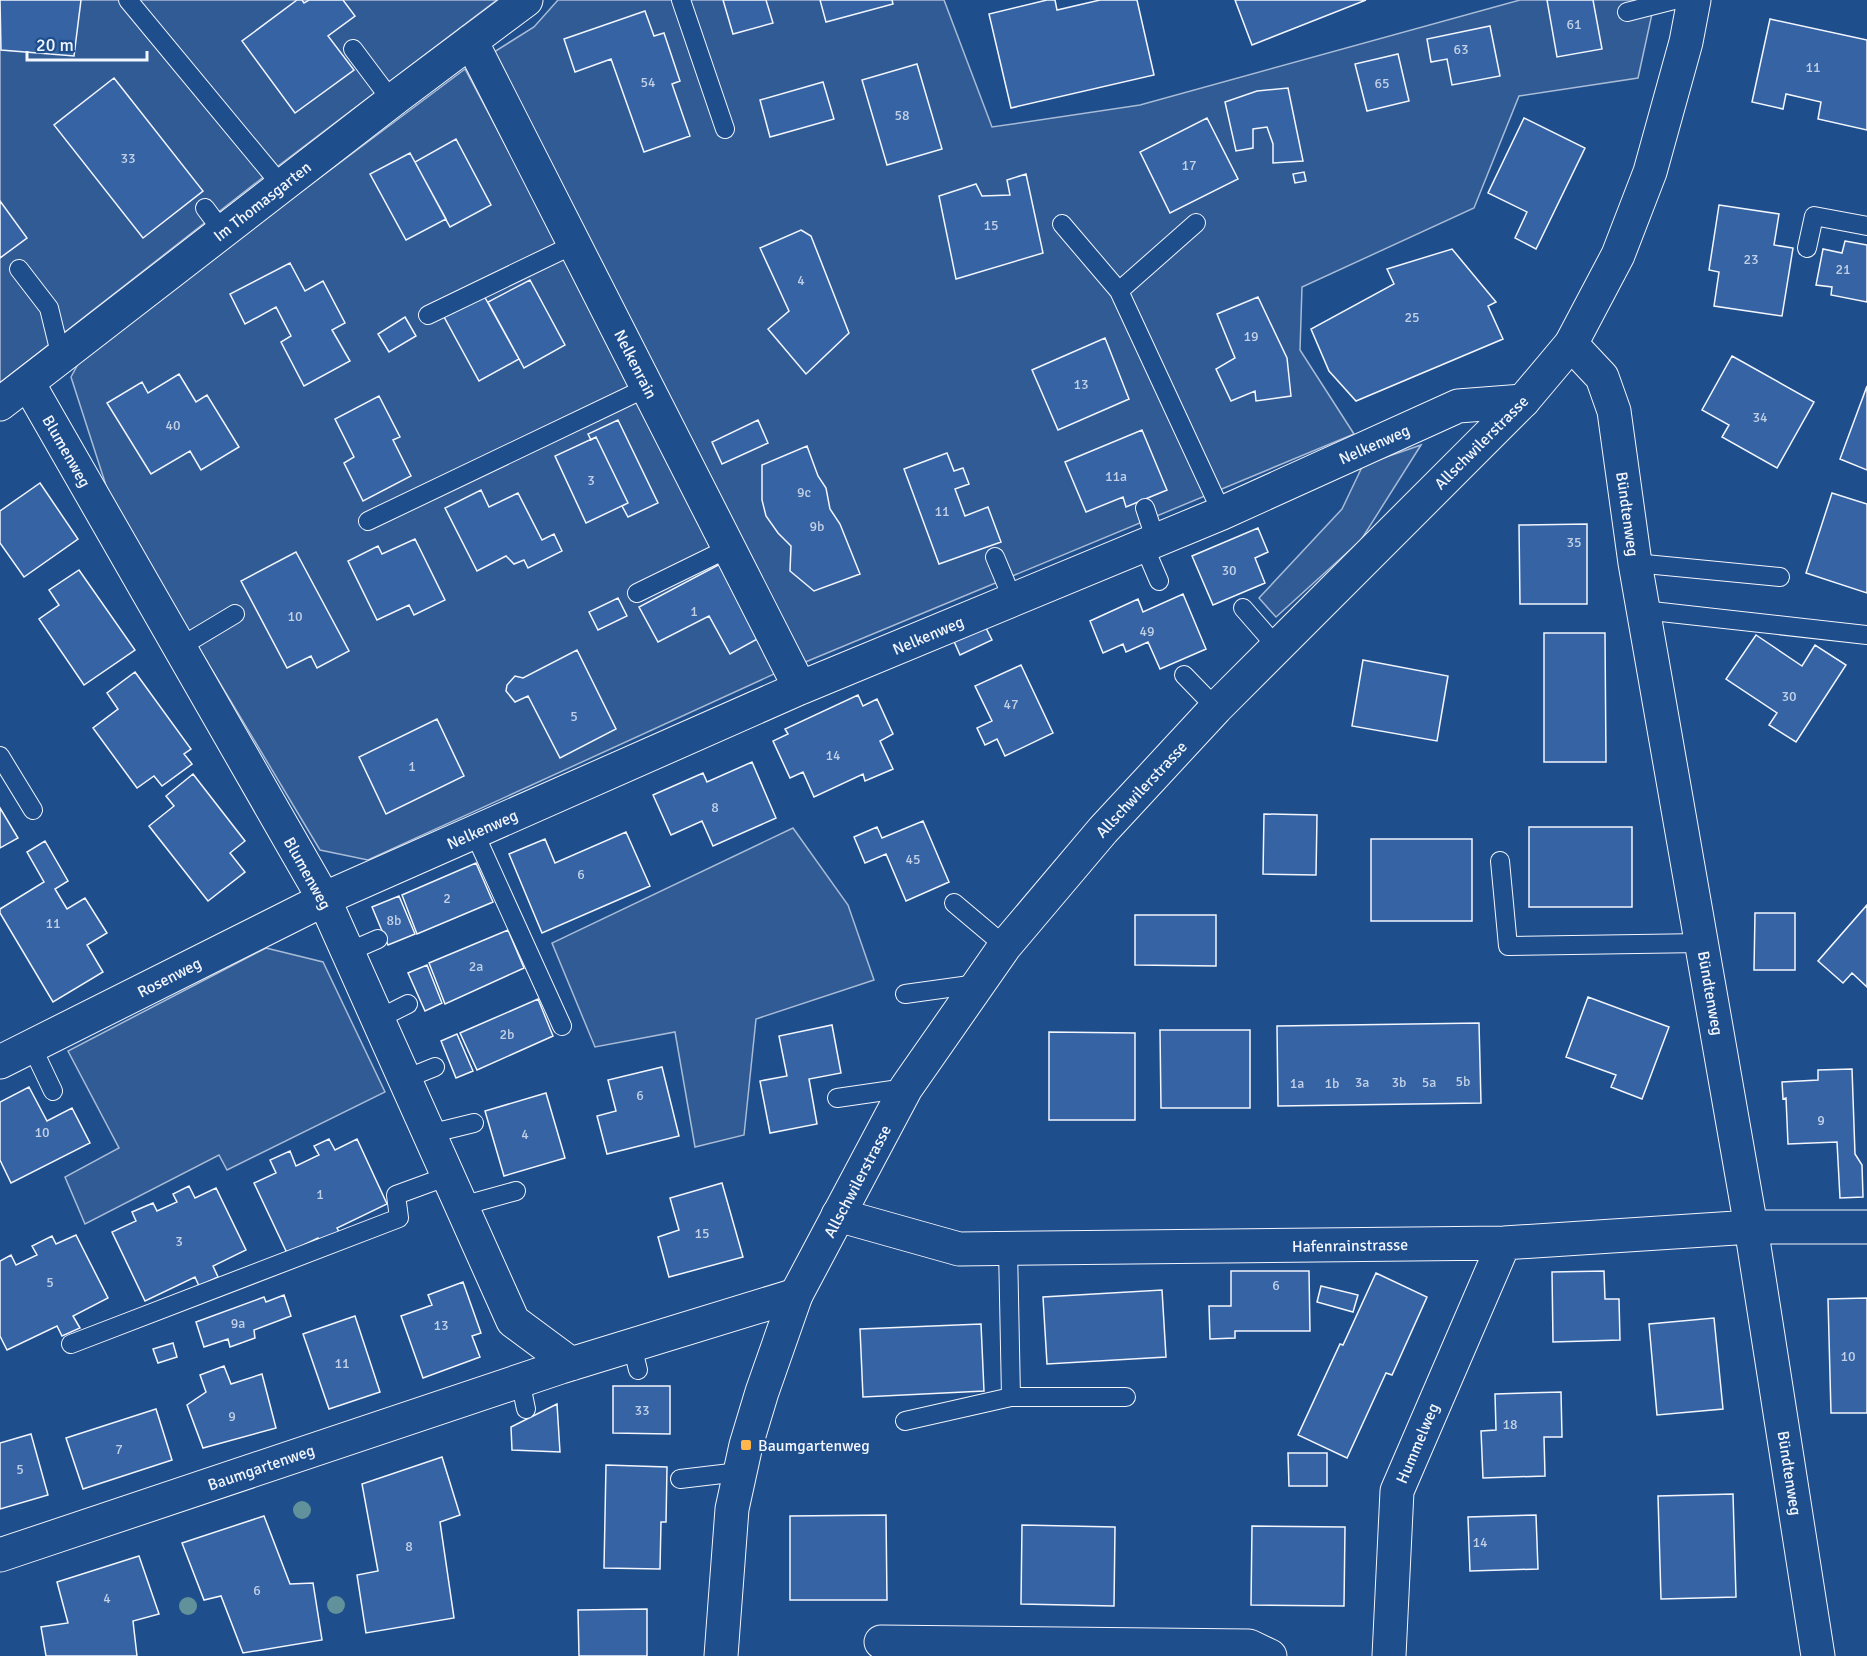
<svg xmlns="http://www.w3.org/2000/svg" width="1867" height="1656" viewBox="0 0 1867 1656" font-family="Signika,sans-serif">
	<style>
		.built { fill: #305b95; stroke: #a8bbd7; stroke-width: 1.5 }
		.building { fill: #3563a3; stroke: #f2f6ff; stroke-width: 1.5 }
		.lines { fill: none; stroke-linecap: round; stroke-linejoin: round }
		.service-casing { stroke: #f2f6ff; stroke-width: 20 }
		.minor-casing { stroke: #f2f6ff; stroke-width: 35 }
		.tertiary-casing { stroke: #f2f6ff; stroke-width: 35 }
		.service { stroke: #1f4e8c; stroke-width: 18 }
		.minor { stroke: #1f4e8c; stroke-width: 33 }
		.tertiary { stroke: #1f4e8c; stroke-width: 33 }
		.tree { fill: #61919a }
		.poi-dot { fill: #ffb74d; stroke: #1f4e8c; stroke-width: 2 }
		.labels { text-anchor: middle; stroke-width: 4.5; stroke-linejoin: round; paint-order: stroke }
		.number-label { font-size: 14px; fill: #c3d1e8 }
		.street-label { font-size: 16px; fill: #f2f6ff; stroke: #1f4e8c }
		.poi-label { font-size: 16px; fill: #f2f6ff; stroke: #1f4e8c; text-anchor: start }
	</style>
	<rect width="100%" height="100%" fill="#1f4e8c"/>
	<path class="built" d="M0,0H497L257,182L0,383Z
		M558,0H944L992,127L1140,105L1520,0H1655L1638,78L1519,96L1474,208L1302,287L1300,350L1354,434L803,663L494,52L534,27Z
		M465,69L785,669L368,860L320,850L111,501L71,377L83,355Z
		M1421,445L1361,540L1276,617L1259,598L1342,509L1363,465Z
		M793,828L848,905L874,980L756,1019L744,1135L695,1147L675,1032L595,1047L552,943Z
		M266,948L323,962L385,1092L227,1170L219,1155L85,1224L65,1177L119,1148L68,1051Z"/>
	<path class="building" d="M0,0H81L74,56L1,50Z
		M297,0H302L304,3L309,0H343L355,16L328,36L354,70L295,113L242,41Z
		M723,0H766L773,23L733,34Z
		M820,0H892L893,4L826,22Z
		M1047,0H1055L1057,10L1100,0H1137L1154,75L1011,108L989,14Z
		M1235,0H1366L1252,45Z
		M1547,0H1593L1602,49L1557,57Z
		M645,11L654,36L664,33L680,81L672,84L690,136L644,152L611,59L575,72L564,39Z
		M1770,19L1867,40V130L1818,119L1821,102L1786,94L1783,109L1752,102Z
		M1490,26L1500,76L1452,85L1447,59L1431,62L1427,39Z
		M1398,54L1409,101L1367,111L1355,64Z
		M917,64L942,149L887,165L862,80Z
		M114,78L203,191L143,238L54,125Z
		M823,82L834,119L770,137L760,100Z
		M1288,88L1303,161L1273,163V144L1267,127L1253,129V148L1236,151L1225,102L1257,91Z
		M1207,118L1238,179L1170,213L1140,152Z
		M1524,118L1585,148L1536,249L1515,238L1527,212L1488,193Z
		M456,139L491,205L450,227L415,162Z
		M410,153L446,219L406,240L370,174Z
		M1304,172L1306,181L1295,183L1293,174Z
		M1026,174L1043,253L956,279L939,196L976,184L982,196L1010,195L1007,180Z
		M0,201L27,238L0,258Z
		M1719,205L1779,214L1774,245L1793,248L1782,316L1714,306L1719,272L1709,270Z
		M801,230L811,236L849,333L806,374L768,329L789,311L760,248Z
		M1845,241L1867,245V302L1831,295L1832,287L1816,285L1823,249L1842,253Z
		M1452,249L1496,302L1488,306L1503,339L1356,401L1329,371L1311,329L1394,284L1387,269Z
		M290,263L305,291L323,281L345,323L332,330L350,361L304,386L281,342L291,336L276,307L245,324L230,294Z
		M530,280L565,345L524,368L488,302Z
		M483,294L519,359L479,381L443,315Z
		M1258,297L1287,358L1291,396L1256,401L1255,391L1231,401L1216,369L1235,358L1217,314Z
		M405,317L416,336L389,352L378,334Z
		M1105,338L1129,399L1058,430L1032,370Z
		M1732,356L1814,402L1777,468L1722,437L1729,425L1702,410Z
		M179,374L196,402L207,395L239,447L201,470L190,451L151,474L107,403L142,382L148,393Z
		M1867,386V470L1840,459Z
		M379,396L400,437L393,440L411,476L363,501L344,463L354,457L335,419Z
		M618,420L658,503L628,517L622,506L628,503L596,437L591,440L588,434Z
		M758,420L768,443L722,464L712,442Z
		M1142,430L1167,490L1126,507L1123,497L1086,512L1065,462Z
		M596,437L628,503L586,523L555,456Z
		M807,446L818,476L826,488L830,509L840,524L860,574L814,591L790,571L791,546L778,533L766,516L762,500V465Z
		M947,453L954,471L963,468L969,484L955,489L965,516L988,507L1001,542L939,564L904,469Z
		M40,483L78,539L24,577L0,543V511Z
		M481,490L489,507L518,493L542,540L554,534L562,551L528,568L524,560L514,564L506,556L477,571L445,508Z
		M1832,493L1867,504V593L1806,573Z
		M1587,524V604H1520L1519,525Z
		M1258,528L1268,552L1255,558L1265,583L1213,605L1192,556Z
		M415,539L445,600L414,615L409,605L377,620L348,561L378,546L382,554Z
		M296,552L349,651L317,668L311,656L287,668L241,581Z
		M722,563L761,637L730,654L709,616L658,642L639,607Z
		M79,570L135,650L84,685L39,619L59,605L49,590Z
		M1183,594L1206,649L1160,669L1148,642L1126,652L1123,644L1103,653L1090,621L1138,599L1143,612Z
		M618,598L627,616L598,630L589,612Z
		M984,624L992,640L960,655L953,639Z
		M1544,633H1605L1606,762H1544Z
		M1756,635L1802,666L1815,645L1846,665L1796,742L1769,725L1777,713L1726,679Z
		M577,650L616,729L560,758L528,696L515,702L506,691L507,685L515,676L523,678Z
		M1363,660L1448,676L1437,741L1352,726Z
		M1021,665L1053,733L1005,756L997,739L985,745L977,728L992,721L975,686Z
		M135,672L191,749L184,754L192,764L162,786L154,776L137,788L93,728L118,709L107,693Z
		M858,695L863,706L877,699L893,734L880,741L893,769L865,781L863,774L814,797L803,772L790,778L773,741L788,734L785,729Z
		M437,719L464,776L386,814L359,757Z
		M752,762L776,818L713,846L702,821L671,835L653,795L703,773L707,782Z
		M193,774L245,841L230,853L245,872L208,901L149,826L174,806L166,796Z
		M0,808L18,838L0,848Z
		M1264,814L1317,815L1316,875L1263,874Z
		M923,821L949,882L906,901L886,854L865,863L854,837L877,827L882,838Z
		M1529,827H1632V907H1529Z
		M626,832L650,886L542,933L509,854L545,839L555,863Z
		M1371,839H1472V921H1371Z
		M45,841L68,881L55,889L67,909L85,898L107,933L87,945L103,972L53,1002L0,913V909L44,882L27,852Z
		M476,863L493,902L417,934L402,895Z
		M399,896L415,934L388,945L372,907Z
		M1867,905V987L1852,973L1843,983L1818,961Z
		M1755,913H1795V970H1754Z
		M1135,915H1216V966L1135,965Z
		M508,930L524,968L445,1004L429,963Z
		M427,965L442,1003L425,1011L408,973Z
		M1588,997L1669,1027L1642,1099L1611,1087L1616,1075L1566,1057Z
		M538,999L553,1036L477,1070L460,1033Z
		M1479,1023L1481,1103L1278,1106L1277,1026Z
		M832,1025L841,1073L809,1079L817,1124L770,1133L760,1081L787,1076L779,1036Z
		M1160,1030H1250V1108H1161Z
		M1049,1032L1135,1033V1120H1049Z
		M457,1034L473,1071L456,1078L441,1041Z
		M662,1067L679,1136L607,1154L597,1116L616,1111L608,1080Z
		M1852,1069L1855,1154L1862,1165L1863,1197L1840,1198L1837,1142L1788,1144L1786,1098L1783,1099L1782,1082L1818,1080V1070Z
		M29,1087L47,1121L72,1108L90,1143L11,1183L0,1160V1102Z
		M546,1093L565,1158L504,1176L485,1111Z
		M329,1139L335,1150L357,1139L387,1204L337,1228L342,1237L322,1246L318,1238L287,1253L254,1183L276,1173L270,1160L290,1151L296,1166L319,1155L314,1146Z
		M722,1183L743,1257L669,1277L658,1237L679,1230L670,1198Z
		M189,1186L195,1198L216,1188L246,1250L213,1266L218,1277L199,1286L195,1277L145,1301L112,1232L136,1221L132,1212L153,1203L157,1211L177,1202L173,1194Z
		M76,1235L108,1298L73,1316L80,1328L62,1336L57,1326L7,1350L0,1336V1261L11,1255L16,1265L37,1255L32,1246L52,1236L56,1244Z
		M1231,1271H1309L1310,1331H1235V1338L1210,1339L1209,1306H1231Z
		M1604,1271L1605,1299H1619L1620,1340L1553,1342L1552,1272Z
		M1376,1273L1427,1297L1392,1375L1386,1373L1347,1458L1298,1435L1340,1344L1343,1345Z
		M463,1282L481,1333L472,1336L480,1357L423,1378L401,1316L432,1305L428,1295Z
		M1321,1286L1358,1295L1353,1312L1317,1302Z
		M1162,1290L1166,1357L1047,1364L1043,1297Z
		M284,1295L291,1316L254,1330L255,1338L230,1347L228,1339L204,1347L196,1322L264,1297L266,1302Z
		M1867,1298V1413H1831L1828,1299Z
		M355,1316L380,1392L329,1409L303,1334Z
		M1714,1318L1723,1409L1657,1415L1649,1324Z
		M981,1324L984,1391L863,1397L860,1329Z
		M173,1343L177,1357L158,1363L153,1349Z
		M224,1366L231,1384L262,1374L276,1428L203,1448L187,1405L206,1392L200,1375Z
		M613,1386H670V1434L613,1433Z
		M1561,1392L1562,1437H1544L1545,1476L1483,1478L1481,1431L1496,1430L1495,1394Z
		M557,1404L560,1452L512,1450L511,1427Z
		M156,1409L172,1460L83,1489L66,1438Z
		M31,1434L48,1495L0,1509V1443Z
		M1288,1453H1327V1486H1289Z
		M442,1457L460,1515L440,1522L454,1618L366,1633L357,1575L378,1571L362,1484Z
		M606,1465L667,1467L666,1522H661L660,1569L604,1568Z
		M1733,1494L1736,1597L1661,1599L1658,1496Z
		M886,1515L887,1600H790V1516Z
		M1536,1515L1538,1569L1470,1571L1468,1517Z
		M264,1516L290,1584L313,1583L322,1640L243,1653L221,1596L204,1600L182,1543Z
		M1022,1525L1115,1527L1114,1606L1021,1604Z
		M1252,1526L1345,1527L1344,1606L1251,1605Z
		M139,1556L159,1614L133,1621L137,1656H46L41,1627L68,1623L57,1582Z
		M647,1609V1656H579L578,1610Z"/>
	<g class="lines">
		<defs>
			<path id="service" d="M128,0L282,186
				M681,0L725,129
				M1627,12L1674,0
				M353,49L392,101
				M205,208L223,232
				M1196,223L1119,291L1222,513
				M1062,224L1119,291
				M1807,248L1814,216L1867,226
				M19,269L49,308L61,357
				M428,315L575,244
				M1145,508L1156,541
				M368,521L648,387
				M1144,546L1159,581
				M995,557L1013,600
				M1635,563L1780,577
				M637,593L729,548
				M1243,608L1277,647
				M1643,610L1867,635
				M180,647L235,614
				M1184,675L1216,708
				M0,756L33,810
				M474,832L562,1026
				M1500,861L1508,946L1702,943
				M954,903L1005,946
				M348,952L378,939
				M905,994L977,984
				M378,1019L408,1004
				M32,1047L53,1091
				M405,1079L435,1067
				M837,1098L906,1088
				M429,1134L474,1123
				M462,1206L516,1191
				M1008,1248L1011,1397H1126
				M71,1344L399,1218L396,1195L448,1176
				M632,1345L638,1370
				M520,1380L526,1409
				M905,1421L1011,1397
				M680,1479L739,1472"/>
			<path id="minor" d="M471,41L800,688
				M1571,344L1602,377L1614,411L1635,563L1751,1227L1818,1656
				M28,383L324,899L513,1321L571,1364
				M0,404L398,96L526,0
				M0,1062L339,892L800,688L1222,513L1458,406L1523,401
				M838,1215L959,1249L1504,1243L1751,1227H1867
				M0,1555L561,1367L796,1295
				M881,1642L1249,1646L1270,1656
				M1389,1656L1397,1491L1504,1243"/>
			<path id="tertiary" d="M721,1656L732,1509L746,1445L762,1392L796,1295L906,1088L1005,946L1103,830L1216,708L1523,401L1571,344L1618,255L1650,172L1686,42L1694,0"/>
		</defs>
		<use href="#service" class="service-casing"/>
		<use href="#minor" class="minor-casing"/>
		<use href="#tertiary" class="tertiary-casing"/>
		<use href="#service" class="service"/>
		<use href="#minor" class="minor"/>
		<use href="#tertiary" class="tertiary"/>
	</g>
	<g class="tree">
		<circle cx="302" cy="1510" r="9"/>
		<circle cx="336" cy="1605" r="9"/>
		<circle cx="188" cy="1606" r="9"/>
	</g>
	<rect class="poi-dot" x="740" y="1439" width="12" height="12" rx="3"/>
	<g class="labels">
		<g class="number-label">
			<text x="1574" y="29">61</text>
			<text x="1461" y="54">63</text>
			<text x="1813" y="72">11</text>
			<text x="648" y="87">54</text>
			<text x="1382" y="88">65</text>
			<text x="902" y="120">58</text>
			<text x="128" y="163">33</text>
			<text x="1189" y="170">17</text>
			<text x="991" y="230">15</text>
			<text x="1751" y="264">23</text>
			<text x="1843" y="274">21</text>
			<text x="801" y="285">4</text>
			<text x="1412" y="322">25</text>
			<text x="1251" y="341">19</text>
			<text x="1081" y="389">13</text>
			<text x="1760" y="422">34</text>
			<text x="173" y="430">40</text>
			<text x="1116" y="481">11a</text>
			<text x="591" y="485">3</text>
			<text x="804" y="497">9c</text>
			<text x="942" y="516">11</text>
			<text x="817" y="531">9b</text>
			<text x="1574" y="547">35</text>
			<text x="1229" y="575">30</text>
			<text x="694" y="616">1</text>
			<text x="295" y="621">10</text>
			<text x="1147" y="636">49</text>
			<text x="1789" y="701">30</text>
			<text x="1011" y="709">47</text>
			<text x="574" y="721">5</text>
			<text x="833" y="760">14</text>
			<text x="412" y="771">1</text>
			<text x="715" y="812">8</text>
			<text x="913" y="864">45</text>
			<text x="581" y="879">6</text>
			<text x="447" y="903">2</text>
			<text x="394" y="925">8b</text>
			<text x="53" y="928">11</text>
			<text x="476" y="971">2a</text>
			<text x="507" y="1039">2b</text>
			<text x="1463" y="1086">5b</text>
			<text x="1362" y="1087">3a</text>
			<text x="1399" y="1087">3b</text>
			<text x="1429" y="1087">5a</text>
			<text x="1297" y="1088">1a</text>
			<text x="1332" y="1088">1b</text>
			<text x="640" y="1100">6</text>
			<text x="1821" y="1125">9</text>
			<text x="42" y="1137">10</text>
			<text x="525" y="1139">4</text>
			<text x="320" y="1199">1</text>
			<text x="702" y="1238">15</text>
			<text x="179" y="1246">3</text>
			<text x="50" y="1287">5</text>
			<text x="1276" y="1290">6</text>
			<text x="238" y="1328">9a</text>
			<text x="441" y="1330">13</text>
			<text x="1848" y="1361">10</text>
			<text x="342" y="1368">11</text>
			<text x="642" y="1415">33</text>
			<text x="232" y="1421">9</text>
			<text x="1510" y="1429">18</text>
			<text x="119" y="1454">7</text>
			<text x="20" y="1474">5</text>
			<text x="1480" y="1547">14</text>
			<text x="409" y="1551">8</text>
			<text x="257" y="1595">6</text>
			<text x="107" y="1603">4</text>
		</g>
		<g class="street-label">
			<text transform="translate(262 201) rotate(-38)" y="6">Im Thomasgarten</text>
			<text transform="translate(636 364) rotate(63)" y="6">Nelkenrain</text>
			<text transform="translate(1481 442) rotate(-45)" y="6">Allschwilerstrasse</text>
			<text transform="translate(1374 444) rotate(-24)" y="6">Nelkenweg</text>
			<text transform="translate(67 451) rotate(60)" y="6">Blumenweg</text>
			<text transform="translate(1628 514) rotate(82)" y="6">Bündtenweg</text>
			<text transform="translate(928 635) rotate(-23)" y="6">Nelkenweg</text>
			<text transform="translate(1141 789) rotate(-47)" y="6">Allschwilerstrasse</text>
			<text transform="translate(482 829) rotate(-24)" y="6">Nelkenweg</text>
			<text transform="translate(308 873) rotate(61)" y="6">Blumenweg</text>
			<text transform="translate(169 977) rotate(-27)" y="6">Rosenweg</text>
			<text transform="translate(1711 993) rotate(80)" y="6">Bündtenweg</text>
			<text transform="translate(857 1181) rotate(-62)" y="6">Allschwilerstrasse</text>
			<text transform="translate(1350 1245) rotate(-1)" y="6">Hafenrainstrasse</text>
			<text transform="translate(1417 1443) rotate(-67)" y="6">Hummelweg</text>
			<text transform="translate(261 1467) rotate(-19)" y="6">Baumgartenweg</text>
			<text transform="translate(1790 1473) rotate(81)" y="6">Bündtenweg</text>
		</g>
		<g class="poi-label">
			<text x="758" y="1451">Baumgartenweg</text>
		</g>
	</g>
	<path d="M27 51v9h120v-9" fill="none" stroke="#f2f6ff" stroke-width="3"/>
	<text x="36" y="51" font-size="18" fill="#f2f6ff" stroke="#1f4e8c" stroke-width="4.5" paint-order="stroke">20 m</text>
</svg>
